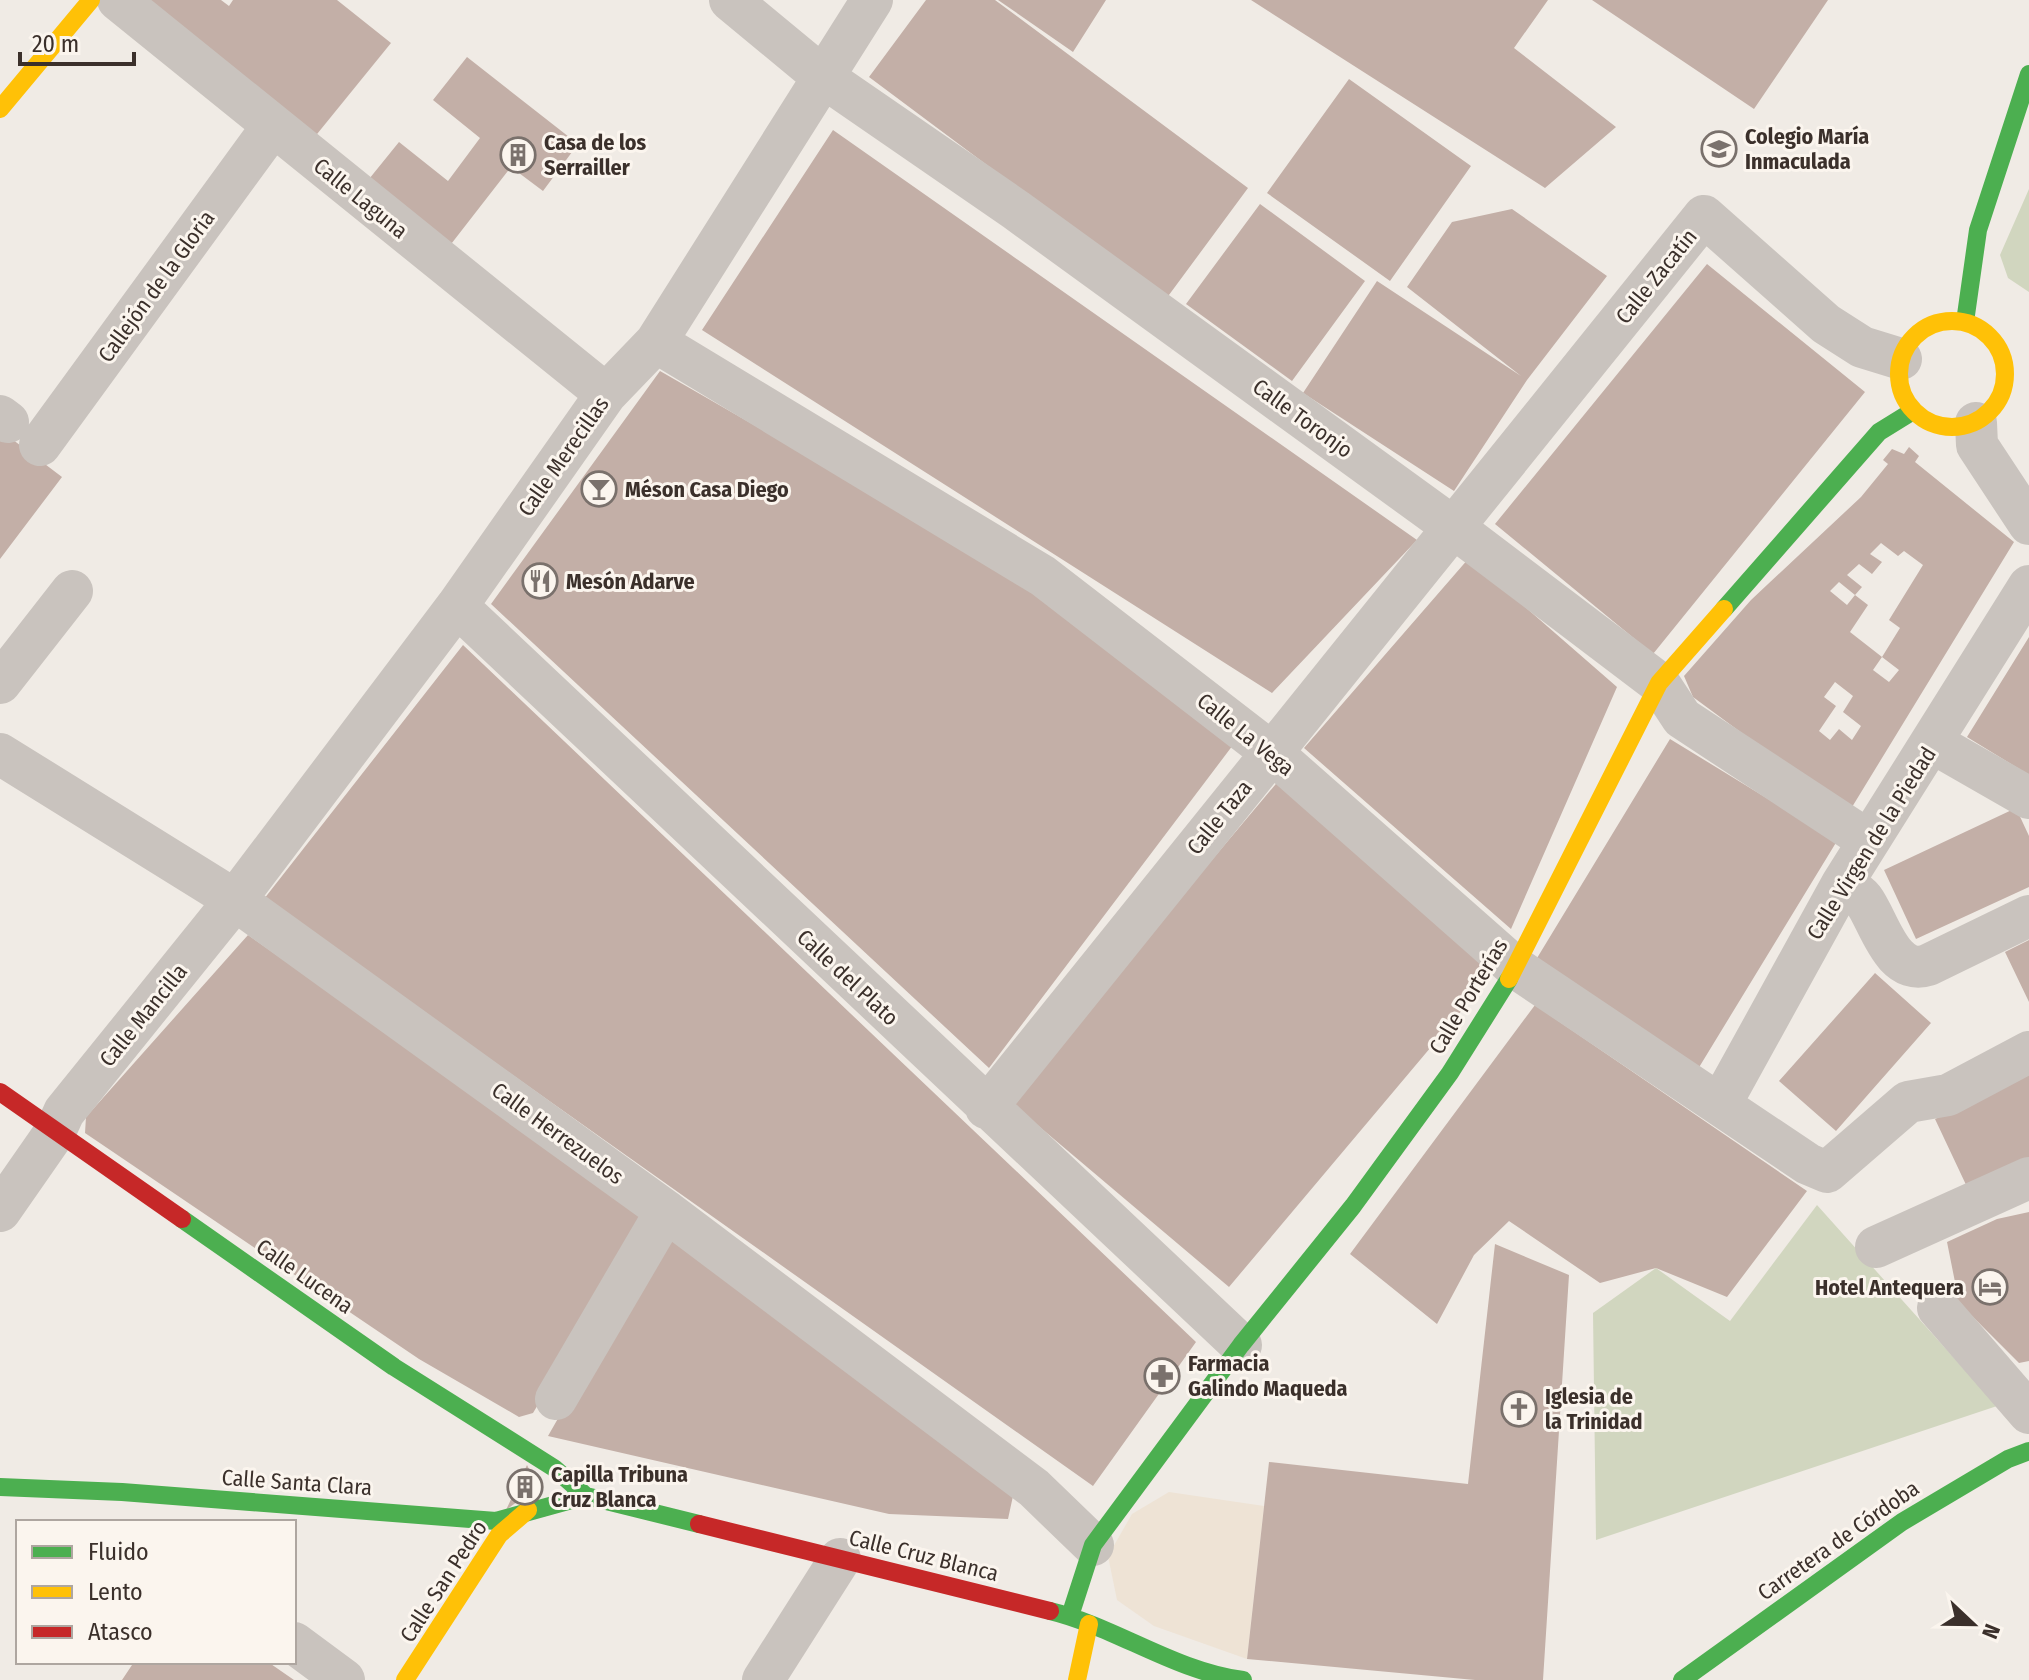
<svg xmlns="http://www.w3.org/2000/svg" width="2029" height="1680" viewBox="0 0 2029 1680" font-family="'Fira Sans Condensed',sans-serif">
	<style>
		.green { fill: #d1d6bf }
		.plaza { fill: #eee3d5 }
		.building { fill: #c3afa7; fill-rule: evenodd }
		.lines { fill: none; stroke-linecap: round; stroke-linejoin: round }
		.street { stroke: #c9c3be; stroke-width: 42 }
		.fast { stroke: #4caf50; stroke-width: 18 }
		.slow { stroke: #ffc107; stroke-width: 18 }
		.jam { stroke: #c62828; stroke-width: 18 }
		.labels { text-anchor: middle; stroke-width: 6; stroke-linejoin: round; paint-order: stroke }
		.poi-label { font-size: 22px; font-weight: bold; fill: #3b302b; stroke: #fbf5ee; text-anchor: start }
		.street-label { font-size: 22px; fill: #3b302b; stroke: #fbf5ee }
	</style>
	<rect width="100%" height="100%" fill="#f0ebe5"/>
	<path class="green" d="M2029,189V292L2008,278L2000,255Z
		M1817,1205L1997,1406L1596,1540L1593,1313L1656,1268L1730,1321Z"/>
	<path class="plaza" d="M1169,1492L1264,1506L1247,1659L1154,1626L1117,1600L1108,1556L1132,1514Z"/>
	<path class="building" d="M143,0H221L229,6L233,0H337L391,43L313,139Z
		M926,0H995L1248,188L1166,299L869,77Z
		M998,0H1106L1073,52Z
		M1251,0H1548L1514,48L1616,127L1545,188Z
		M1592,0H1828L1754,109Z
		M467,57L578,144L543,191L511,167L448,248L365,184L399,142L448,181L480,138L433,100Z
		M1349,79L1471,166L1390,281L1267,193Z
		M833,130L1417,540L1272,693L702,330Z
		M1260,204L1365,281L1292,381L1186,304Z
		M1512,209L1607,276L1527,380L1454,491L1303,393L1377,281L1521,376L1407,287L1452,222Z
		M1707,264L1865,392L1653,654L1495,524Z
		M660,371L1024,580L1233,745L989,1068L491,604Z
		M0,430L62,477L0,559Z
		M1909,447L1919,456L1915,462L2014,542L1849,812L1693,697L1684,676L1751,600L1861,497L1888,464L1883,460L1892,449L1904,454ZM1881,543L1898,556L1904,551L1923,565L1889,620L1900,628L1882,657L1899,670L1889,682L1873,670L1882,657L1850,632L1868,605L1855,595L1862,587L1847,575L1859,564L1872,574L1882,562L1870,554ZM1839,582L1855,595L1847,605L1830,591ZM1835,682L1853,696L1843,712L1861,726L1852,740L1839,729L1830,740L1819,731L1836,706L1824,697Z
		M1469,558L1617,687L1511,929L1304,748Z
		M2029,637V775L1967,737Z
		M463,645L1196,1342L1093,1486L264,899Z
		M1670,739L1837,841L1698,1069L1531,968Z
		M1280,779L1500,965L1229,1287L1009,1101Z
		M2016,808L2029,836V887L1916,939L1884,870Z
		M248,935L647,1213L646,1224L533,1413L519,1417L419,1359L85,1133L86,1117Z
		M2029,940V1002L2005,952Z
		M1875,973L1931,1023L1836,1131L1779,1081Z
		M1535,1005L1807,1191L1727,1297L1656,1268L1600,1283L1509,1221L1474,1255L1437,1324L1350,1254Z
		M2029,1075V1161L1968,1189L1935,1119Z
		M2029,1212V1361L2019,1363L1947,1291L1955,1282L1947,1242L1997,1219Z
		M664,1233L1013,1496L1008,1519L889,1514L548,1436Z
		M1495,1244L1569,1275L1543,1680H1475L1247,1659L1269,1462L1468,1484Z
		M527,1465L533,1477V1490L506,1510Z
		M134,1662H268L294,1680H122Z"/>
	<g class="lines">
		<path class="street" d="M118,0L606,394
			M730,0L823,77L1016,210L1453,527L1659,683L1682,718L1869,841
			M656,342L1043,576L1271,752L1516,968L1808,1164L1827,1172L1908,1102L1948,1095L2029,1052
			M0,416L8,422
			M1976,423L1977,445L2029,524
			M40,445L272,127
			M457,606L1241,1345
			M0,683L72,591
			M1933,743L2029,798
			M0,754L235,900L666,1211L1034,1488L1093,1545
			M1842,884C1849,888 1858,892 1863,899C1879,920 1891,977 1928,965L2029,916
			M1720,1105L1842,884L2029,586
			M986,1108L1704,216L1826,324L1862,347L1901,359
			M0,1211L55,1132L64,1112L235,900L457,606L606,394L656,342L872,0
			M1876,1247L2029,1178
			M1938,1308L2029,1413
			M556,1399L666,1211
			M294,1643L344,1680
			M763,1680L840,1559"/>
		<path class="fast" d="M1965,322L1978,230L2029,74
			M1724,609L1879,432L1913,411
			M182,1219L394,1367L554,1468L586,1496
			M0,1487L122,1492L496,1521L586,1496L699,1524
			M1050,1611C1116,1627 1174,1671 1243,1680
			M1070,1616L1093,1545L1241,1345L1353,1206L1450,1073L1509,979
			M1682,1680L1902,1522L2008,1459L2029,1451"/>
		<path class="slow" d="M0,109L91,0
			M1899 374a53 53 0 1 1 106 0a53 53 0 1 1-106 0Z
			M1509,979L1659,683L1724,609
			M405,1680L499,1535L528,1510
			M1077,1680L1089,1624"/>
		<path class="jam" d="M0,1092L182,1219
			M699,1524L1050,1611"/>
	</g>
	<defs>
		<symbol id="school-ring" viewBox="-11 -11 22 22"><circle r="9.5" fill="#fbf5ee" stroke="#7a716c" stroke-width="1.5"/><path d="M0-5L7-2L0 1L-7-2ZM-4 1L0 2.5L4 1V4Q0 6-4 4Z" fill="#7a716c"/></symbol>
		<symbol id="building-ring" viewBox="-11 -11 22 22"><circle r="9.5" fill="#fbf5ee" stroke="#7a716c" stroke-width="1.5"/><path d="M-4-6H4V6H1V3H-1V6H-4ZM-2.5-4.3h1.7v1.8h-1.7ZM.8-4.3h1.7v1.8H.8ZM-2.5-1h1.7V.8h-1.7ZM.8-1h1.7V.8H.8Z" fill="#7a716c"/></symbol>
		<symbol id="bar-ring" viewBox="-11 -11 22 22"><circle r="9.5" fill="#fbf5ee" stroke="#7a716c" stroke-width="1.5"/><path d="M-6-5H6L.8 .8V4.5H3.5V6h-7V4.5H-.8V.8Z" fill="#7a716c"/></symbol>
		<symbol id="restaurant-ring" viewBox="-11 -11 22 22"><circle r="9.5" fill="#fbf5ee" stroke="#7a716c" stroke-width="1.5"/><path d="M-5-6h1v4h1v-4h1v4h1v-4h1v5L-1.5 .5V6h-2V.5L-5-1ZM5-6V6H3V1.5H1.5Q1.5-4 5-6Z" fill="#7a716c"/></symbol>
		<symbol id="hotel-ring" viewBox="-11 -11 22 22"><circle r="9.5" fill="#fbf5ee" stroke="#7a716c" stroke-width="1.5"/><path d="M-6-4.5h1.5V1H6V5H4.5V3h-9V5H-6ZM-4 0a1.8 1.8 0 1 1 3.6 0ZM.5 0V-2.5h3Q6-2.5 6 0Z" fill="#7a716c"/></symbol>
		<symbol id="pharmacy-ring" viewBox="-11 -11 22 22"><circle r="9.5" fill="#fbf5ee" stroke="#7a716c" stroke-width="1.5"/><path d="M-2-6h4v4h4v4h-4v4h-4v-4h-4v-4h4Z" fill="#7a716c"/></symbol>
		<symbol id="church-ring" viewBox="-11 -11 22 22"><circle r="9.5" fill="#fbf5ee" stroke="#7a716c" stroke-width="1.5"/><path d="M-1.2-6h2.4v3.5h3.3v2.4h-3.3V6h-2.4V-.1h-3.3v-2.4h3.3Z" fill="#7a716c"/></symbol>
	</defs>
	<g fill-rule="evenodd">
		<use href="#school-ring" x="1699" y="129" width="40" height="40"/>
		<use href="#building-ring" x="498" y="135" width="40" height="40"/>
		<use href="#bar-ring" x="579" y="469" width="40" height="40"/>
		<use href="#restaurant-ring" x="520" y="561" width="40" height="40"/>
		<use href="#hotel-ring" x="1970" y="1267" width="40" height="40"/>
		<use href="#pharmacy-ring" x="1142" y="1356" width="40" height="40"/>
		<use href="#church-ring" x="1499" y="1389" width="40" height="40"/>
		<use href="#building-ring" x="505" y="1467" width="40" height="40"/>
	</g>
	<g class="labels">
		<g class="poi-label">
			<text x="1745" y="144">Colegio María<tspan x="1745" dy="25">Inmaculada</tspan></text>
			<text x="544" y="150">Casa de los<tspan x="544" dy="25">Serrailler</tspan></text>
			<text x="625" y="497">Méson Casa Diego</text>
			<text x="566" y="589">Mesón Adarve</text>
			<text x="1964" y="1295" text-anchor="end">Hotel Antequera</text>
			<text x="1188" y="1371">Farmacia<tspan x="1188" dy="25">Galindo Maqueda</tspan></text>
			<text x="1545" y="1404">Iglesia de<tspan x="1545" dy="25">la Trinidad</tspan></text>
			<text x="551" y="1482">Capilla Tribuna<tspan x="551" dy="25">Cruz Blanca</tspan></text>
		</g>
		<g class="street-label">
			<text transform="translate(361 198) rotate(39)" y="8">Calle Laguna</text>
			<text transform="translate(1656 276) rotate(-51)" y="8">Calle Zacatín</text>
			<text transform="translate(156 286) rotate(-54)" y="8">Callejón de la Gloria</text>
			<text transform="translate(1303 418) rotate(36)" y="8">Calle Toronjo</text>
			<text transform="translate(563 456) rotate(-55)" y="8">Calle Merecillas</text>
			<text transform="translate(1246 734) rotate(39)" y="8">Calle La Vega</text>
			<text transform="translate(1219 817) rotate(-51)" y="8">Calle Taza</text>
			<text transform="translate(1871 843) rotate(-58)" y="8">Calle Virgen de la Piedad</text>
			<text transform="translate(848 977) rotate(43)" y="8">Calle del Plato</text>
			<text transform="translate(1468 996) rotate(-59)" y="8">Calle Porterías</text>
			<text transform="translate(143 1015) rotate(-51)" y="8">Calle Mancilla</text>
			<text transform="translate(558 1133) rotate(36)" y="8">Calle Herrezuelos</text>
			<text transform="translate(305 1276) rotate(35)" y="8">Calle Lucena</text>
			<text transform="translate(297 1482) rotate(4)" y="8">Calle Santa Clara</text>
			<text transform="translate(1838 1540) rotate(-35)" y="8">Carretera de Córdoba</text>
			<text transform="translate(924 1555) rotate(14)" y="8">Calle Cruz Blanca</text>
			<text transform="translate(443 1581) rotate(-57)" y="8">Calle San Pedro</text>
		</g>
	</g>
	<rect x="16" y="1520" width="280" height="144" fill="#fbf5ee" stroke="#aea6a0" stroke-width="2"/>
	<rect x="32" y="1546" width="40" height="12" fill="#4caf50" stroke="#aea6a0" stroke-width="2"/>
	<text x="88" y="1560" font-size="24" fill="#3b302b">Fluido</text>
	<rect x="32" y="1586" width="40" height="12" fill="#ffc107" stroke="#aea6a0" stroke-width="2"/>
	<text x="88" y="1600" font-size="24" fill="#3b302b">Lento</text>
	<rect x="32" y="1626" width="40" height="12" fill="#c62828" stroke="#aea6a0" stroke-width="2"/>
	<text x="88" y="1640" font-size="24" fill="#3b302b">Atasco</text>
	<g transform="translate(1973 1624) rotate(112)" stroke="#fbf5ee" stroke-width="6" paint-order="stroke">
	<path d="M0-6L14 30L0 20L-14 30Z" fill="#3b302b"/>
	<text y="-12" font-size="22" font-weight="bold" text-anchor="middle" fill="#3b302b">N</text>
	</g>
	<path d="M20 52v12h114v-12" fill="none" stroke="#3b302b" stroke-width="4"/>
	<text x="32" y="52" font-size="24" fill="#3b302b" stroke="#fbf5ee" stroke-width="6" paint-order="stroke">20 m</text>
</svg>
